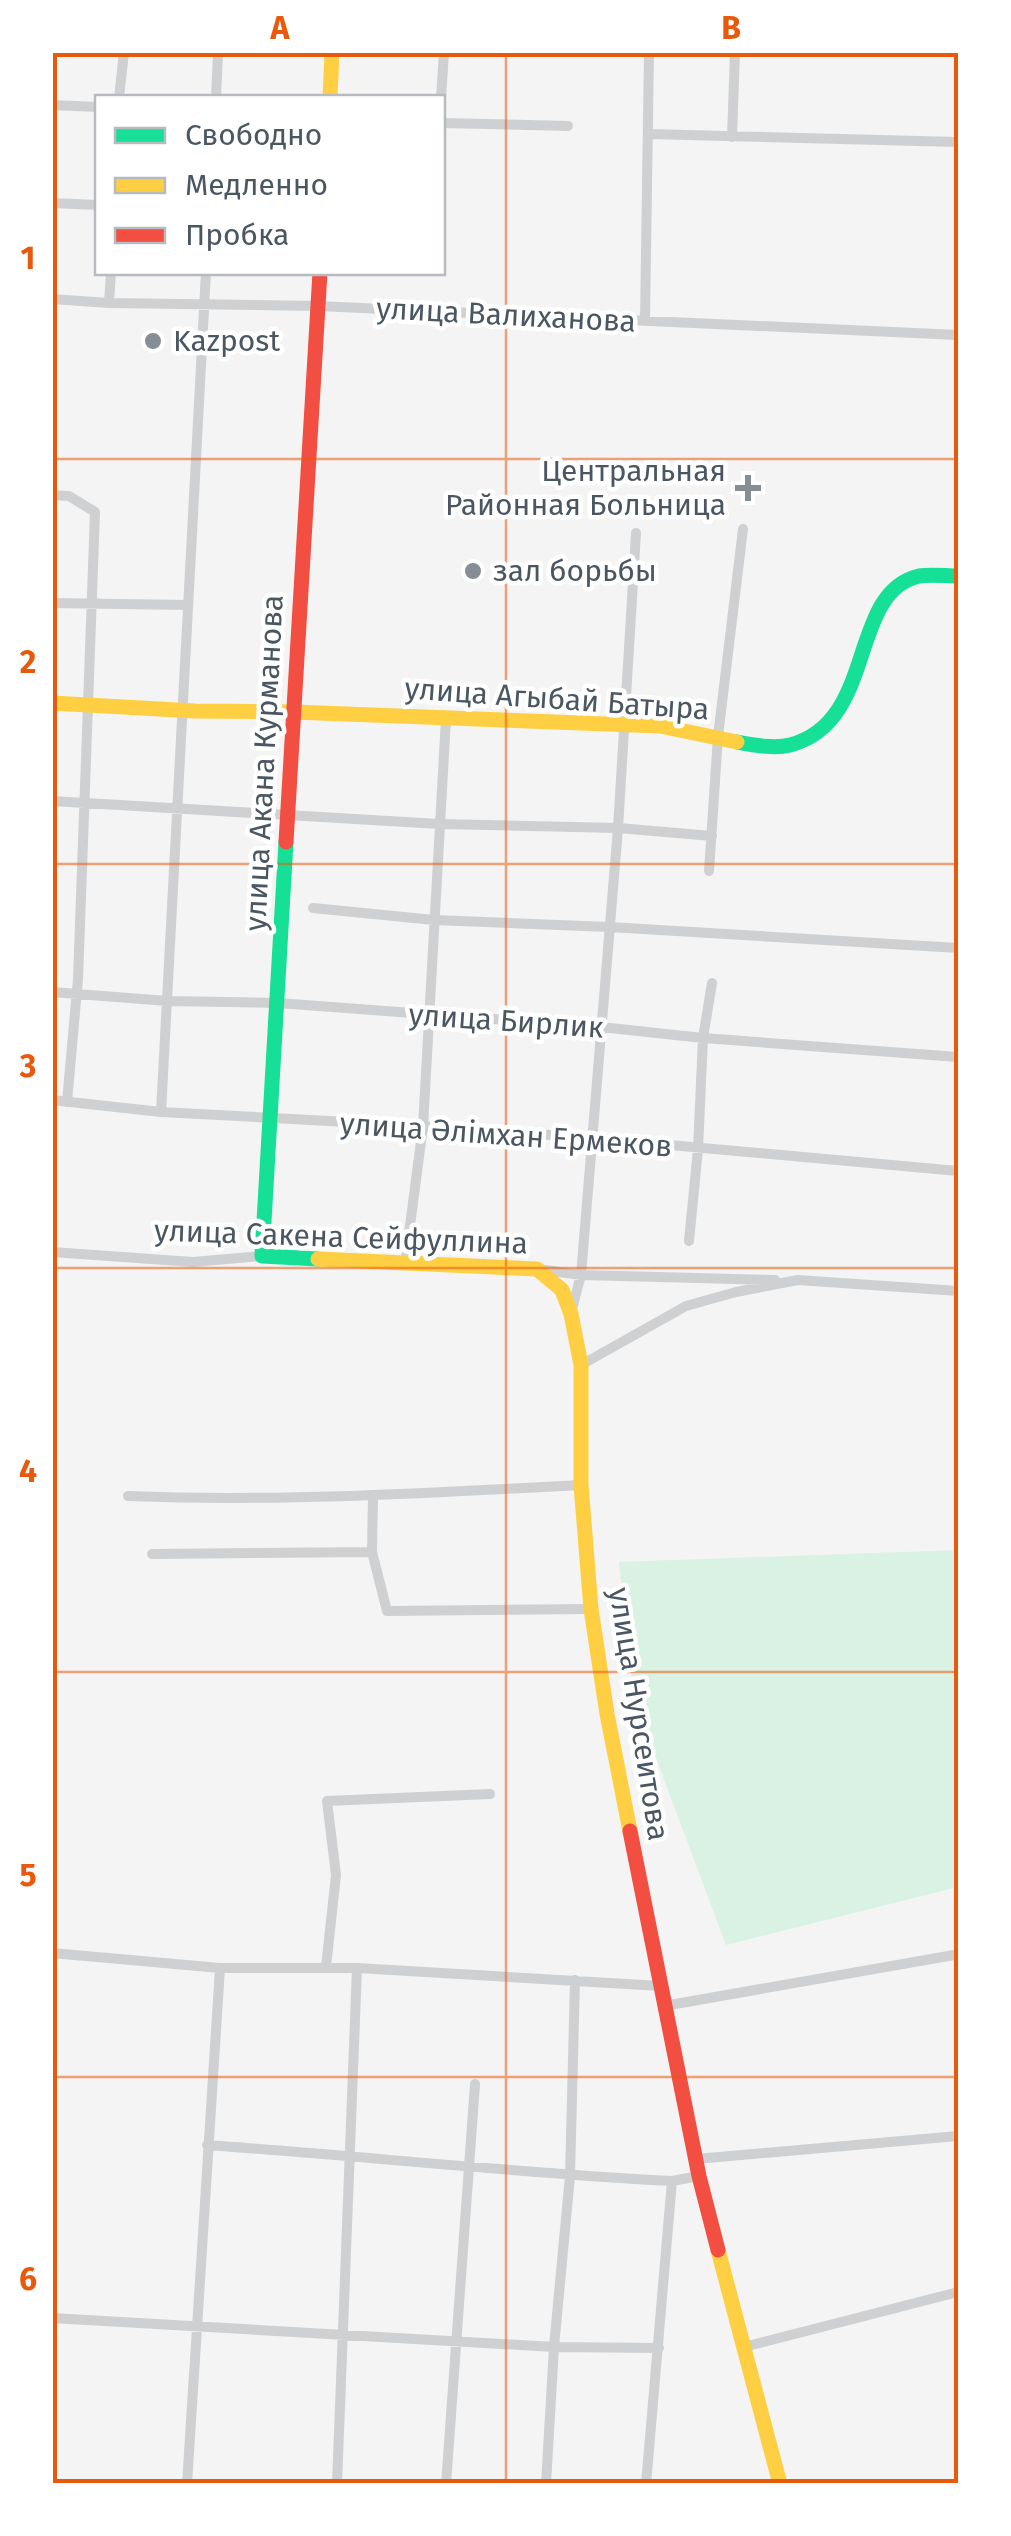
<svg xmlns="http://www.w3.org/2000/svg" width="1011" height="2536" viewBox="0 0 1011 2536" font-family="'Fira Sans',sans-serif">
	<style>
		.green { fill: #d9f2e3 }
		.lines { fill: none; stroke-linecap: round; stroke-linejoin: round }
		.street { stroke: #ced0d2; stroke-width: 10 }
		.fast { stroke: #16e098; stroke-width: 15 }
		.slow { stroke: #ffcf43; stroke-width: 15 }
		.jam { stroke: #f24e42; stroke-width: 15 }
		.grid { fill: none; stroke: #e8590c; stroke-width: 2.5; stroke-opacity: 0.55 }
		.poi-dot { fill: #868d94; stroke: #fff; stroke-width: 4 }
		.labels { text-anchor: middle; stroke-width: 9; stroke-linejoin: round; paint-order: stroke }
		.street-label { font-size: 30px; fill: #4a5661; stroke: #fff }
		.poi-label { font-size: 30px; fill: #4a5661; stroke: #fff; text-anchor: start }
		.neatline { fill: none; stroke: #e8590c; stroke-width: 4 }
		.grid-label { font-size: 32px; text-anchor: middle; font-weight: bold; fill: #e8590c }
	</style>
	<rect width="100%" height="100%" fill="#f4f4f4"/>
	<path class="green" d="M958,1550V1887L726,1945L634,1699L619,1562Z"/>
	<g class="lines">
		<path class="street" d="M119,98L124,52
			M216,98L218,52
			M441,98L444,52
			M52,105L98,107
			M442,123L568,126
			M649,134L958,142
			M732,137L735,52
			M52,203L98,205
			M52,299L109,303L318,306L958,335
			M109,303L111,272
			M645,321L649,52
			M52,495L69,496L95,512L78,979L67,1102
			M52,603L188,605
			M52,801L439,824L618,828L712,836
			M709,871L718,736L743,529
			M313,908L434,920L609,927L958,948
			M52,992L167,1001L278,1003L601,1027L703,1038L958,1057
			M52,1100L161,1112L423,1126L592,1138L958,1171
			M161,1112L206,272
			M689,1241L698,1149L703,1038L712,983
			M52,1252L193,1262L262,1256
			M405,1264L423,1126L446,719
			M538,1269L581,1275L775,1280
			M571,1313L581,1275L618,828L636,533
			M581,1365L686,1306L736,1292L798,1280L958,1291
			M128,1496C279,1502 430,1493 581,1485
			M373,1496L372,1552L387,1611L591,1609
			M152,1554L372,1552
			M52,1953L220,1968H357L660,1986
			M326,1967L336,1875L327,1801L490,1794
			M664,2006L954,1955
			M52,2123V2138
			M207,2145C362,2156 517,2173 672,2181
			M696,2159L958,2136
			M52,2318L554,2347L659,2348
			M744,2347L958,2292
			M187,2484L220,1968
			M337,2484L357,1968
			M446,2484L475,2084
			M546,2484L554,2347L570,2176L575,1980
			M646,2484L672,2181L699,2176"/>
		<path class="fast" d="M737,742C753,745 774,749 790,745C878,722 847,593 919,576C931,574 946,576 958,576
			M286,842L262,1256L318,1259"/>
		<path class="slow" d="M330,98L332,52
			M52,703L195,711L294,712L660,726L737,742
			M318,1259L537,1269L562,1290L571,1314L581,1365V1485L591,1609L607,1714L630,1831
			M718,2250L780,2484"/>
		<path class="jam" d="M286,842L320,272
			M630,1831L699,2176L718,2250"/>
	</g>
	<path class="grid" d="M506,52V2484M52,459H958M52,864H958M52,1268H958M52,1672H958M52,2077H958"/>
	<g class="poi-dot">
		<circle cx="153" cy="341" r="10"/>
		<path d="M743 473h10v10h10v10h-10v10h-10v-10h-10v-10h10z"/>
		<circle cx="473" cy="571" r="10"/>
	</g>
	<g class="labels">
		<g class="street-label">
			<text transform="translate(506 315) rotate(3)" y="10">улица Валиханова</text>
			<text transform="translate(557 699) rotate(4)" y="10">улица Агыбай Батыра</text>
			<text transform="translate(264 763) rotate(-87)" y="10">улица Акана Курманова</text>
			<text transform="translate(506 1021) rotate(4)" y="10">улица Бирлик</text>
			<text transform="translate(506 1135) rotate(4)" y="10">улица Әлімхан Ермеков</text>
			<text transform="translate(341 1237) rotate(2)" y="10">улица Сакена Сейфуллина</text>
			<text transform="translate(639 1714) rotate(81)" y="10">улица Нурсеитова</text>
		</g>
		<g class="poi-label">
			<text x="173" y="351">Kazpost</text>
			<text x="726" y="481" text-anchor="end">Центральная<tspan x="726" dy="34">Районная Больница</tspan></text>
			<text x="493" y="581">зал борьбы</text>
		</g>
	</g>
	<rect width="1011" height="2536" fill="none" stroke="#ffffff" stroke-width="110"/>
	<rect x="95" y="95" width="350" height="180" fill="#ffffff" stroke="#b7bbc0" stroke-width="2.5"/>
	<rect x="115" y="128" width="50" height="15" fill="#16e098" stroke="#b7bbc0" stroke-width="2.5"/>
	<text x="185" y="145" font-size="30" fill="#4a5661">Свободно</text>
	<rect x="115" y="178" width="50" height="15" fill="#ffcf43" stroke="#b7bbc0" stroke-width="2.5"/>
	<text x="185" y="195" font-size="30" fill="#4a5661">Медленно</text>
	<rect x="115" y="228" width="50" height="15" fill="#f24e42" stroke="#b7bbc0" stroke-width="2.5"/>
	<text x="185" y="245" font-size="30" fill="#4a5661">Пробка</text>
	<rect x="55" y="55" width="901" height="2426" class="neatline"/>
	<g class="grid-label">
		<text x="280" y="39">A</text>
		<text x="731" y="39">B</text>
		<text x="28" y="269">1</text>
		<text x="28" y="673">2</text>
		<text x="28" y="1077">3</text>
		<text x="28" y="1482">4</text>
		<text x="28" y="1886">5</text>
		<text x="28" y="2290">6</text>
	</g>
</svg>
